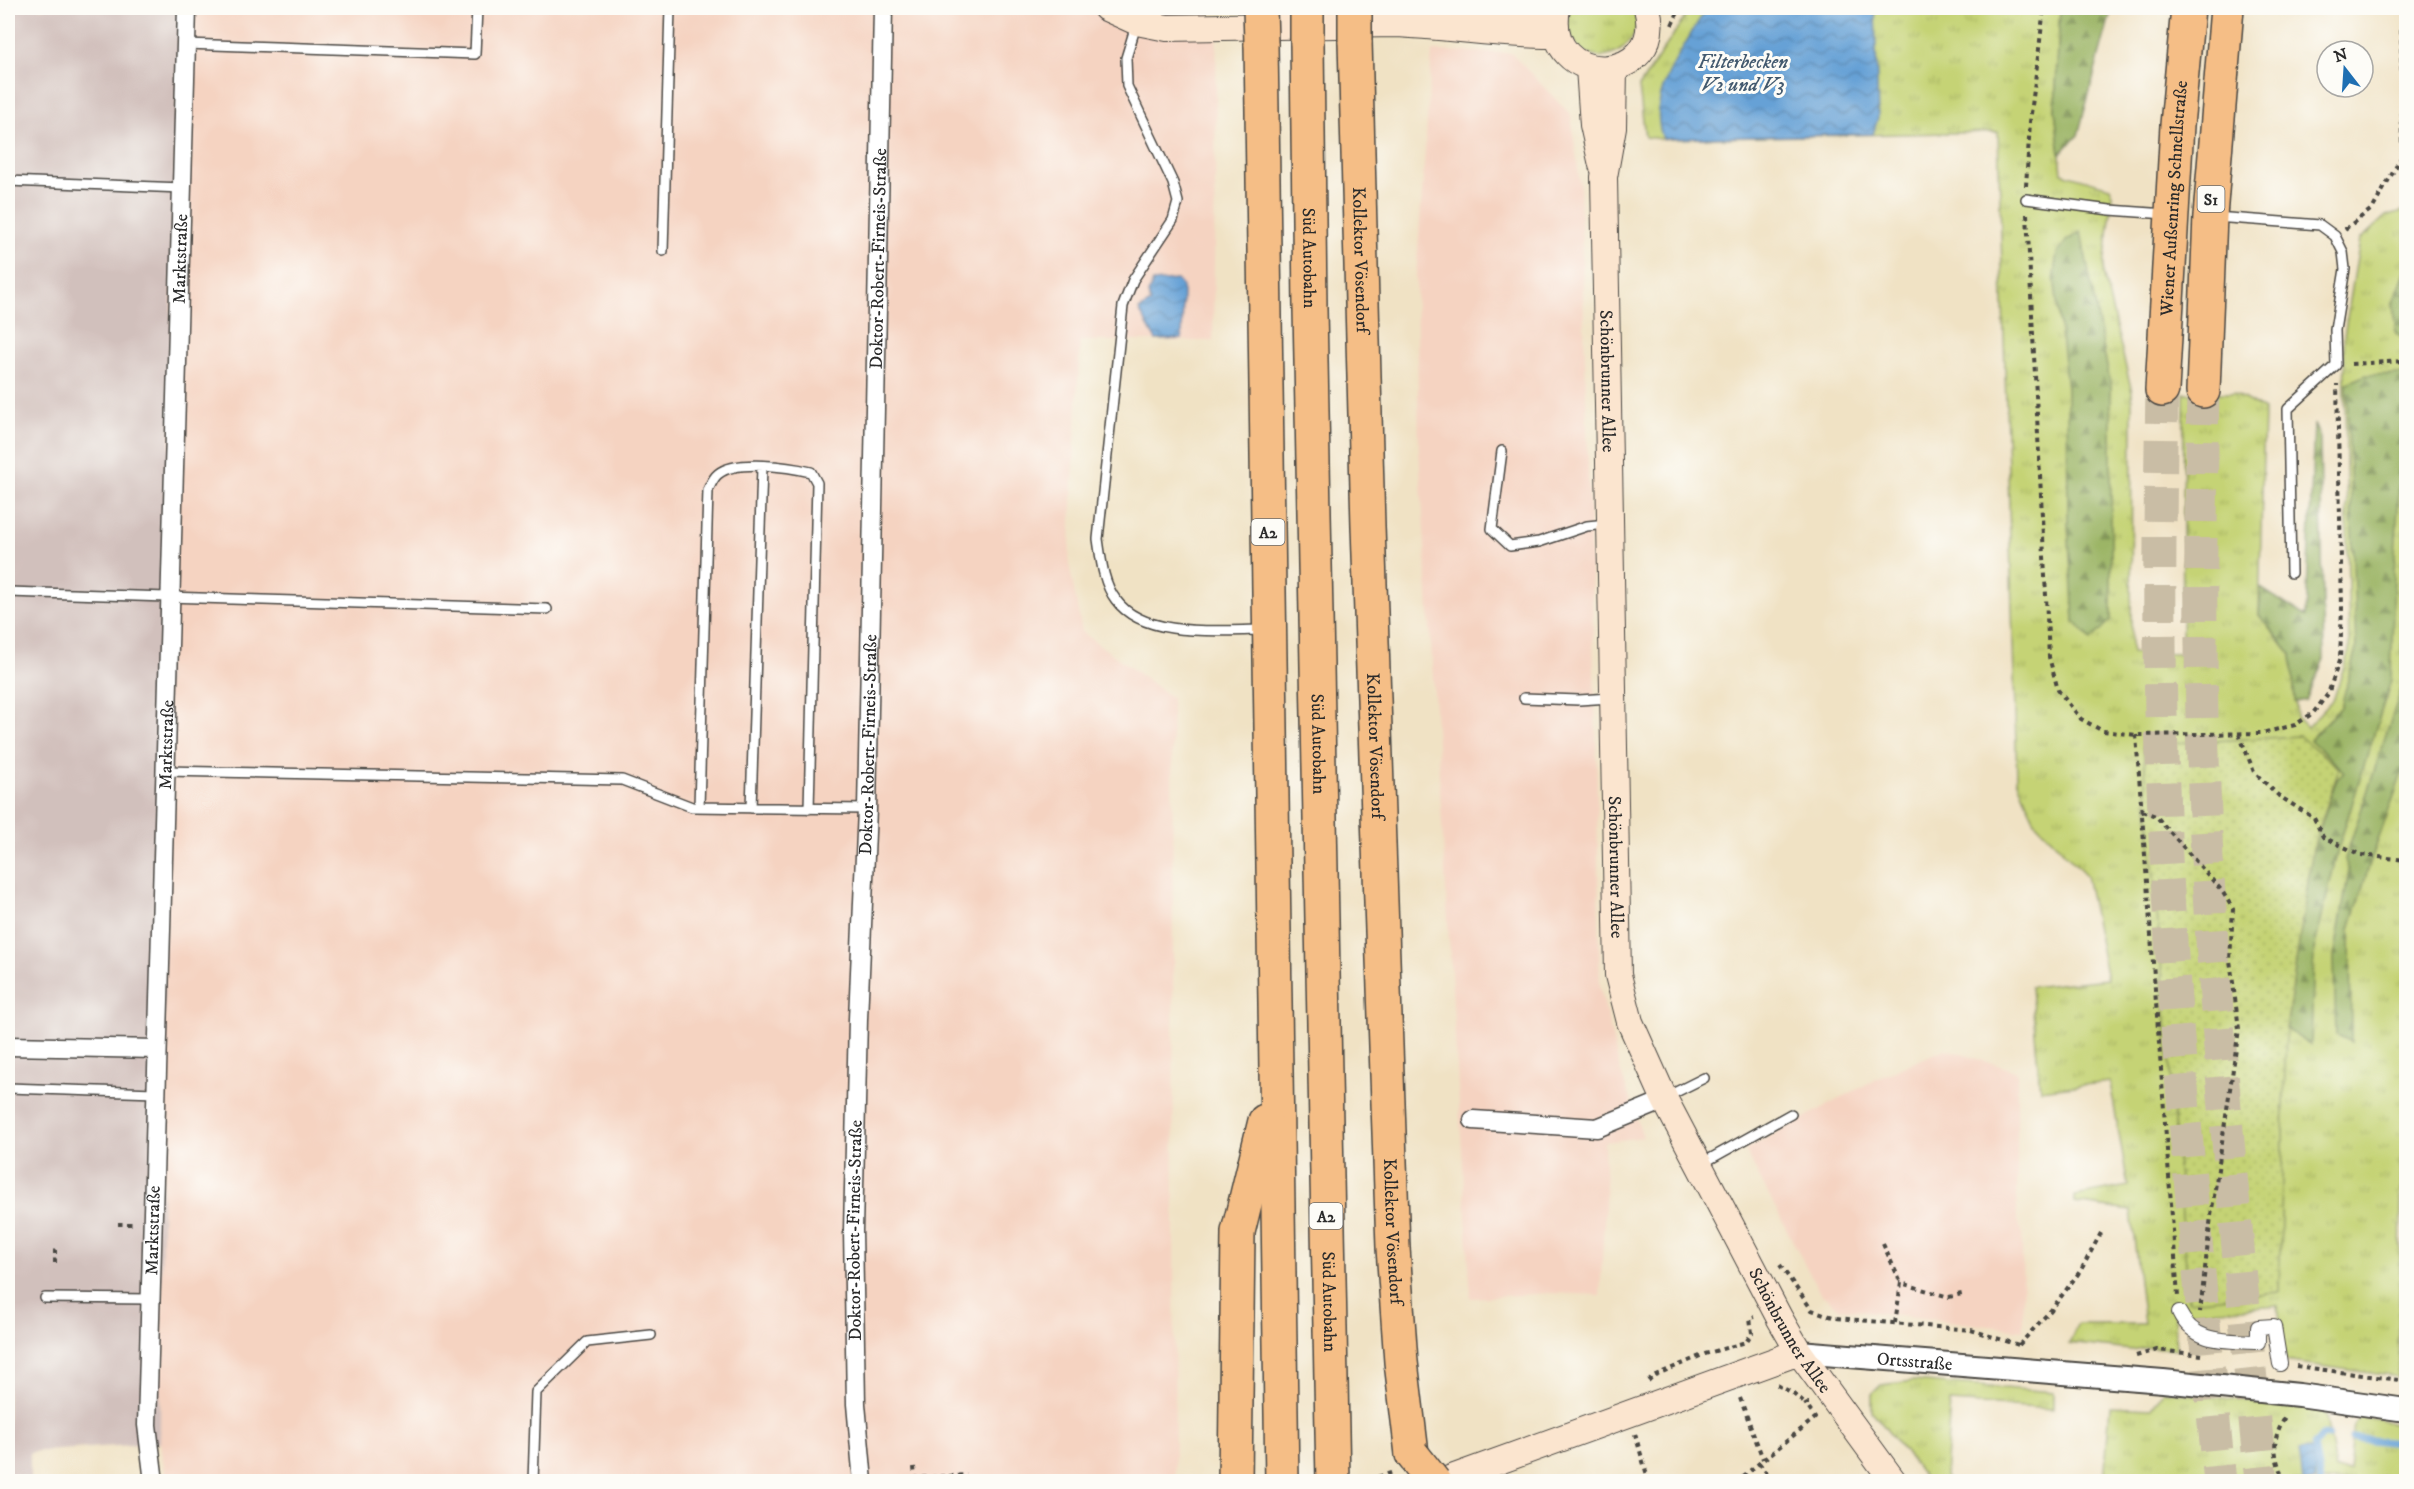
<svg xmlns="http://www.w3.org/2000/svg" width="2414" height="1489" viewBox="0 0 2414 1489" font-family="'IM FELL DW Pica',serif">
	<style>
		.built { fill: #f5d3c1 }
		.industrial { fill: #d1c0bc }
		.grass { fill: url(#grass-tufts); stroke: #787f50; stroke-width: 1.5 }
		.forest { fill: url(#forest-firs); stroke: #647048; stroke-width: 1.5 }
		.park { fill: url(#park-dots); stroke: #787f50; stroke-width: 1.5 }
		.water { fill: url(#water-waves); stroke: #486680; stroke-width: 1.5 }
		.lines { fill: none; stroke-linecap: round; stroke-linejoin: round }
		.stream { stroke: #66a1d6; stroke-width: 7 }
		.motorway-tunnel { stroke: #c9bda5; stroke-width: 33; stroke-dasharray: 33 16; stroke-linecap: butt }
		.service-casing { stroke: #494642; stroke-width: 12 }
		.pedestrian-casing { stroke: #494642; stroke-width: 16 }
		.minor-casing { stroke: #494642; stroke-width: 21 }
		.tertiary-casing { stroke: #494642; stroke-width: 26 }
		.secondary-casing { stroke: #494642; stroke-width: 28 }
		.motorway-casing { stroke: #494642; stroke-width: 36 }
		.path { stroke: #494642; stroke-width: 4; stroke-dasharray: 4.5 4.5; stroke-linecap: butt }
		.service { stroke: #fff; stroke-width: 9 }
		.pedestrian { stroke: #fff; stroke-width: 14 }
		.minor { stroke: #fff; stroke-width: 18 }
		.tertiary { stroke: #fff; stroke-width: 22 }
		.secondary { stroke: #fbe5cf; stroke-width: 26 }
		.motorway { stroke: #f5be86; stroke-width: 33 }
		.motorway-bridge-casing { stroke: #494642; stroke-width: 36; stroke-linecap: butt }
		.motorway-bridge { stroke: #f5be86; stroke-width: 33 }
		.labels { text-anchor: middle; stroke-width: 6; stroke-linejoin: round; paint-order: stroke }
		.shield { fill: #fdfcf7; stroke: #6a6a68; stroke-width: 1.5 }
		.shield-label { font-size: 16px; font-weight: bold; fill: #2b2b2b }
		.street-label { font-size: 18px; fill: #2b2b2b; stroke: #fdfcf7 }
		.water-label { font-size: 20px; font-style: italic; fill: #435a6f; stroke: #fdfcf7 }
	</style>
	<defs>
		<pattern id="grass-tufts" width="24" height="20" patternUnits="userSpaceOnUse" patternTransform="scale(1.5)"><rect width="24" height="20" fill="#c5d375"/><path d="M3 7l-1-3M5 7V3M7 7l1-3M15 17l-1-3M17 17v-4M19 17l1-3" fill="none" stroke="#a9b565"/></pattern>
		<pattern id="forest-firs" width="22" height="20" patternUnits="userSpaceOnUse" patternTransform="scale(1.5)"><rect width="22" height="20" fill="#9cb566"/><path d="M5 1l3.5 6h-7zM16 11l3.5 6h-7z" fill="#7f9354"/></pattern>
		<pattern id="park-dots" width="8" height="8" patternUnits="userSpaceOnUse" patternTransform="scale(1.5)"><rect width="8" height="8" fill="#c5d375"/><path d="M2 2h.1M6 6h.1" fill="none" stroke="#a9b565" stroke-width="1.8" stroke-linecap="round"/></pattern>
		<pattern id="water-waves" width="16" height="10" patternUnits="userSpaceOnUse" patternTransform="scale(1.5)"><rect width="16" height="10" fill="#66a1d6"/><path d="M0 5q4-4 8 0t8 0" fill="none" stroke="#5483ae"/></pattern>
	</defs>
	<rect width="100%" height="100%" fill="#fdfcf7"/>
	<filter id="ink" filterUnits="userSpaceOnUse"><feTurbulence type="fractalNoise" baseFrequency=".0167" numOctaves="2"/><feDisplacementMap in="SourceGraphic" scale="12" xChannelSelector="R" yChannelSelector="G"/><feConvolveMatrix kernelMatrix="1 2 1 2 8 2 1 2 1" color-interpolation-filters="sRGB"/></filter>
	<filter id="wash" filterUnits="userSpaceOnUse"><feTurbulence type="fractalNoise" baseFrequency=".008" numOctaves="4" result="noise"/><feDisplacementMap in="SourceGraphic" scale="24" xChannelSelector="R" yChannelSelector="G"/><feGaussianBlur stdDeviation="1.35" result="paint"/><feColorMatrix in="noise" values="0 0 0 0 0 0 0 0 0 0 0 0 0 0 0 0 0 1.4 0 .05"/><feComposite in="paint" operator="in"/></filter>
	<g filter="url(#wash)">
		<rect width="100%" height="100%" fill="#f0e2c4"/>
		<path class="built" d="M180,8H1168L1217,17L1213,341H1080L1069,563L1082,632L1172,698L1175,1481L167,1482L160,1443L172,237Z
			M1432,51L1511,53L1571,115L1580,185L1596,740L1600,987L1620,1070L1643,1137L1604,1142L1606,1188L1600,1295L1550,1293L1471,1298L1419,449L1416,278Z
			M1945,1049L2017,1071V1221L2022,1231L2023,1330L1839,1308L1820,1293L1745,1150L1878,1078Z"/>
		<path class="industrial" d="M8,8H180L172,237L160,1443L30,1452V1482L8,1481Z"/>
		<path class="grass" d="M1569,8H1633C1650,43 1598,76 1575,43C1573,40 1568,35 1568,31C1566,25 1569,14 1569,8Z
			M1691,8H2060L2055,109L2062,173L2110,187L2113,195L2103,273L2132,392L2131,647L2132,653L2182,654L2184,393H2234L2264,410L2259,615L2291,654L2297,717L2307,727L2334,698L2349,651L2344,336L2360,240L2386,216L2406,210V270L2393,304L2396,333L2406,339V1154H2402L2398,1377L2285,1361L2278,1305L2174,1314L2176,1350L2150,1347L2131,1350L2069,1343L2078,1324H2144L2131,1211L2075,1203V1196L2128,1186L2110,1082L2040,1090L2031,987L2107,979L2086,875L2035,822L2017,779L1998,132L1663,139L1645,137L1639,87Z
			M1913,1381L2053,1392V1409L1950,1402L1945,1477L1948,1481H1927L1872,1411V1394L1881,1385Z
			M2163,1391L2317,1409L2326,1417L2335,1470H2349L2354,1424L2360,1416L2406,1426V1481L2104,1482L2110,1406L2152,1408Z"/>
		<path class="forest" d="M2060,8H2112L2078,135L2060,154L2055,109Z
			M2081,232L2111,387V620L2091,640L2074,621L2068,524L2067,388L2054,275L2057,253L2067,240Z
			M2406,270V339L2396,333L2393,303Z
			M2406,374L2394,572L2391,680L2338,849L2314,950L2311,1045L2286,1029L2313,848L2337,778L2345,772L2310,740L2341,707L2356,649L2347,383L2366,375Z
			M2314,424L2320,438L2324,659L2306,700L2295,702L2291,654L2259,615L2261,588L2306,617Z
			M2406,499V762L2370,863L2350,929L2351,1042L2336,1035L2334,958L2349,870L2345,859L2402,687Z"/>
		<path class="park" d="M2299,736L2339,768L2313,848L2286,1029L2279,1292L2189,1301L2143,745Z"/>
		<path class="water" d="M1708,8H1875L1878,118L1873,134L1663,139C1649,103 1670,69 1688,39C1694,29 1700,17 1708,8Z
			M1177,280L1183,287L1182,339L1156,340L1139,310L1151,303L1148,294L1153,282Z
			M2312,1449L2315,1470L2314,1481H2303L2299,1450Z"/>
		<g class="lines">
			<path class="stream" d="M2353,1438L2406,1444
				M2320,1482L2314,1445L2322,1435L2328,1436"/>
		</g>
	</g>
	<g filter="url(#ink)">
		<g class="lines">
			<path class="motorway-tunnel" d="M2162,390C2159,545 2158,701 2166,857C2177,1066 2199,1274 2220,1482
				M2203,391C2200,547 2199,702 2207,858C2218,1066 2241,1274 2261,1482"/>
			<defs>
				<path id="service" d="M1137,8V22L1126,58L1127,86L1173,183L1178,202L1173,220L1133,280L1123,306L1098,539C1101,559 1103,583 1116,600C1144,639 1222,630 1264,630
					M186,44L475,54L477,8
					M8,181L182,188
					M2026,199L2110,210L2166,214
					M2215,217L2320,225L2335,236L2343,252L2345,269L2335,330L2336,365L2288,409L2291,573
					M663,251L670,8
					M1502,451L1492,529L1510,546L1539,542L1587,526L1607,524
					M8,592L547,609
					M1524,698L1579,700L1610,698
					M165,771L622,780L692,807L867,809
					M699,807L708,490C711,484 713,478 718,474C736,459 790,467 811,472L817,483L809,809
					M751,808L762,467
					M8,1088L155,1093
					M1666,1097L1704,1078
					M1701,1164L1791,1114
					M45,1298L150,1299
					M533,1482L536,1392L587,1342L651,1335"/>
				<path id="pedestrian" d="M2179,1312C2195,1345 2227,1340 2258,1342V1327L2274,1326L2280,1364"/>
				<g id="minor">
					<path d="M8,1046L156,1049"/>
					<path d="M1473,1120L1597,1128L1665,1100"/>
					<path id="s1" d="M154,1482L147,1425L187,8"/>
					<path id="s2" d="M863,1482L856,1404L853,1230L858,1019L867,809L883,8"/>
				</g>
				<g id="tertiary">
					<path id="s3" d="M1799,1352L2163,1381L2299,1395L2406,1410"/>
				</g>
				<g id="secondary">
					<path d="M1106,8L1137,22L1167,28L1395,24C1449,26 1503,36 1557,35"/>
					<path d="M1557,8C1542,92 1668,85 1647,8"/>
					<path d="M1460,21L1556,8"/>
					<path d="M1589,68L1593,125L1602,165"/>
					<path id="s4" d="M1614,68L1613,127L1604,177L1618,975L1630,1022L1665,1100L1780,1319L1799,1352L1894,1482"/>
					<path d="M1441,1482L1799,1352"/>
				</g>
				<g id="motorway">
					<path id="s5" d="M1355,41L1368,526L1393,1248L1401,1362L1412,1454"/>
					<path id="s6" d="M1307,42L1310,309L1333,1482"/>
					<path d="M1261,43L1282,1482"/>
					<path id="s7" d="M2162,390L2177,125L2188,8"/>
					<path d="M2203,391L2210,216L2227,8"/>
					<path d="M1235,1482L1238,1232L1265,1121"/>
				</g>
			</defs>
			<use href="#service" class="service-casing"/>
			<use href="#pedestrian" class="pedestrian-casing"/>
			<use href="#minor" class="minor-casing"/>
			<use href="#tertiary" class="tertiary-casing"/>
			<use href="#secondary" class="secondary-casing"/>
			<use href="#motorway" class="motorway-casing"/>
			<path class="path" d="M1672,25L1680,8
				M2026,186L2030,122L2044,8
				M2027,214L2049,657L2058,690L2081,719L2103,731L2136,735L2262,733L2295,725L2313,713L2328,694L2340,658L2342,607L2337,384
				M2345,229L2373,208L2402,156L2401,8
				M2351,364L2406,361
				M2239,734L2254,772L2279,796L2314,818L2323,837L2361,855L2406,860
				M2136,735L2178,1297
				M2142,811L2156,816L2222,891L2233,909L2230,960L2239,1029L2211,1216L2200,1312
				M118,1224H133
				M1883,1244L1901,1283
				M55,1263V1247
				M1780,1265L1812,1310L1836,1318L1971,1330L2022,1346
				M1895,1323L1901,1283L1949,1297L1966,1293
				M2019,1345L2051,1310L2081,1270L2101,1233
				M2136,1356L2157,1350L2202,1355
				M2296,1366L2406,1381
				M1648,1381L1653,1376L1705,1354L1746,1342L1752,1333L1750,1318L1754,1317
				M1777,1385L1791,1392L1804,1403H1809
				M1740,1398L1763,1459
				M1635,1434L1649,1482
				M1759,1463L1774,1482
				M914,1467L915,1478L967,1475
				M1361,1482L1394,1472
				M1736,1482L1815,1418L1805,1403
				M2284,1482C2274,1454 2270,1441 2286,1415"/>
			<use href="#service" class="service"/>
			<use href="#pedestrian" class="pedestrian"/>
			<use href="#minor" class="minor"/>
			<use href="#tertiary" class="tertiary"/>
			<use href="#secondary" class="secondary"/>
			<use href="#motorway" class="motorway"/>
			<defs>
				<path id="motorway-bridge" d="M1260,8L1261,43
					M1307,8V42
					M1355,8V41
					M1412,1454L1434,1482"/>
			</defs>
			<use href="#motorway-bridge" class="motorway-bridge-casing"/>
			<use href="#motorway-bridge" class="motorway-bridge"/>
		</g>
	</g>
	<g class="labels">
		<g class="shield">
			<rect x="2197.5" y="186" width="27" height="26" rx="4.5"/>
			<rect x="1251.5" y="519" width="33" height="26" rx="4.5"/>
			<rect x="1309.5" y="1203" width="33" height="26" rx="4.5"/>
		</g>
		<g class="shield-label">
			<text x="2211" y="205">S1</text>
			<text x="1268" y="538">A2</text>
			<text x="1326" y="1222">A2</text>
		</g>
		<g class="street-label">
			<text dy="6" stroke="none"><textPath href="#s7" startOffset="192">Wiener Außenring Schnellstraße</textPath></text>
			<text dy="6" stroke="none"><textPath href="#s1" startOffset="1224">Marktstraße</textPath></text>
			<text dy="6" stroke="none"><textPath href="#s2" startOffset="1224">Doktor-Robert-Firneis-Straße</textPath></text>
			<text dy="6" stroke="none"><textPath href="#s6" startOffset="216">Süd Autobahn</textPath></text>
			<text dy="6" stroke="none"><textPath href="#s5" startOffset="219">Kollektor Vösendorf</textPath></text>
			<text dy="6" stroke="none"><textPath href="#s4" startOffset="314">Schönbrunner Allee</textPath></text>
			<text dy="6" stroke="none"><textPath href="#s1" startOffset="738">Marktstraße</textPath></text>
			<text dy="6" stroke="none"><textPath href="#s2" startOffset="738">Doktor-Robert-Firneis-Straße</textPath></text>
			<text dy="6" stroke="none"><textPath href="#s6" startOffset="702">Süd Autobahn</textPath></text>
			<text dy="6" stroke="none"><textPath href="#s5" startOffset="705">Kollektor Vösendorf</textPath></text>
			<text dy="6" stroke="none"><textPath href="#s4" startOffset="800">Schönbrunner Allee</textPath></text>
			<text dy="6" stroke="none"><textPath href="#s2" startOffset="252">Doktor-Robert-Firneis-Straße</textPath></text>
			<text dy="6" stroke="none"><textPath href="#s1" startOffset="252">Marktstraße</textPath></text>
			<text dy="6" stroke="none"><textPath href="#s5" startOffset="1191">Kollektor Vösendorf</textPath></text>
			<text dy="6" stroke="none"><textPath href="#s6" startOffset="1260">Süd Autobahn</textPath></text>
			<text dy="6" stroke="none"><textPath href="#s4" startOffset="1304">Schönbrunner Allee</textPath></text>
			<text dy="6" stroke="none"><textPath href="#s3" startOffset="116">Ortsstraße</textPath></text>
		</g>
		<g class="water-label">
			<text x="1743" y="68">Filterbecken<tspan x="1743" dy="23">V2 und V3</tspan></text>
		</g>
	</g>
	<rect width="2414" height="1489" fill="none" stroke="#fdfcf7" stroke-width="30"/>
	<g transform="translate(2345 69) rotate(343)"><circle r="28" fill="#fdfcf7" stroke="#a9a8a5" stroke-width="1.5"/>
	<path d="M0-4.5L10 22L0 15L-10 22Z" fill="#1f6fb2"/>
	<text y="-9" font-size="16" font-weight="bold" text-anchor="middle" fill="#2b2b2b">N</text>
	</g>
</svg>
